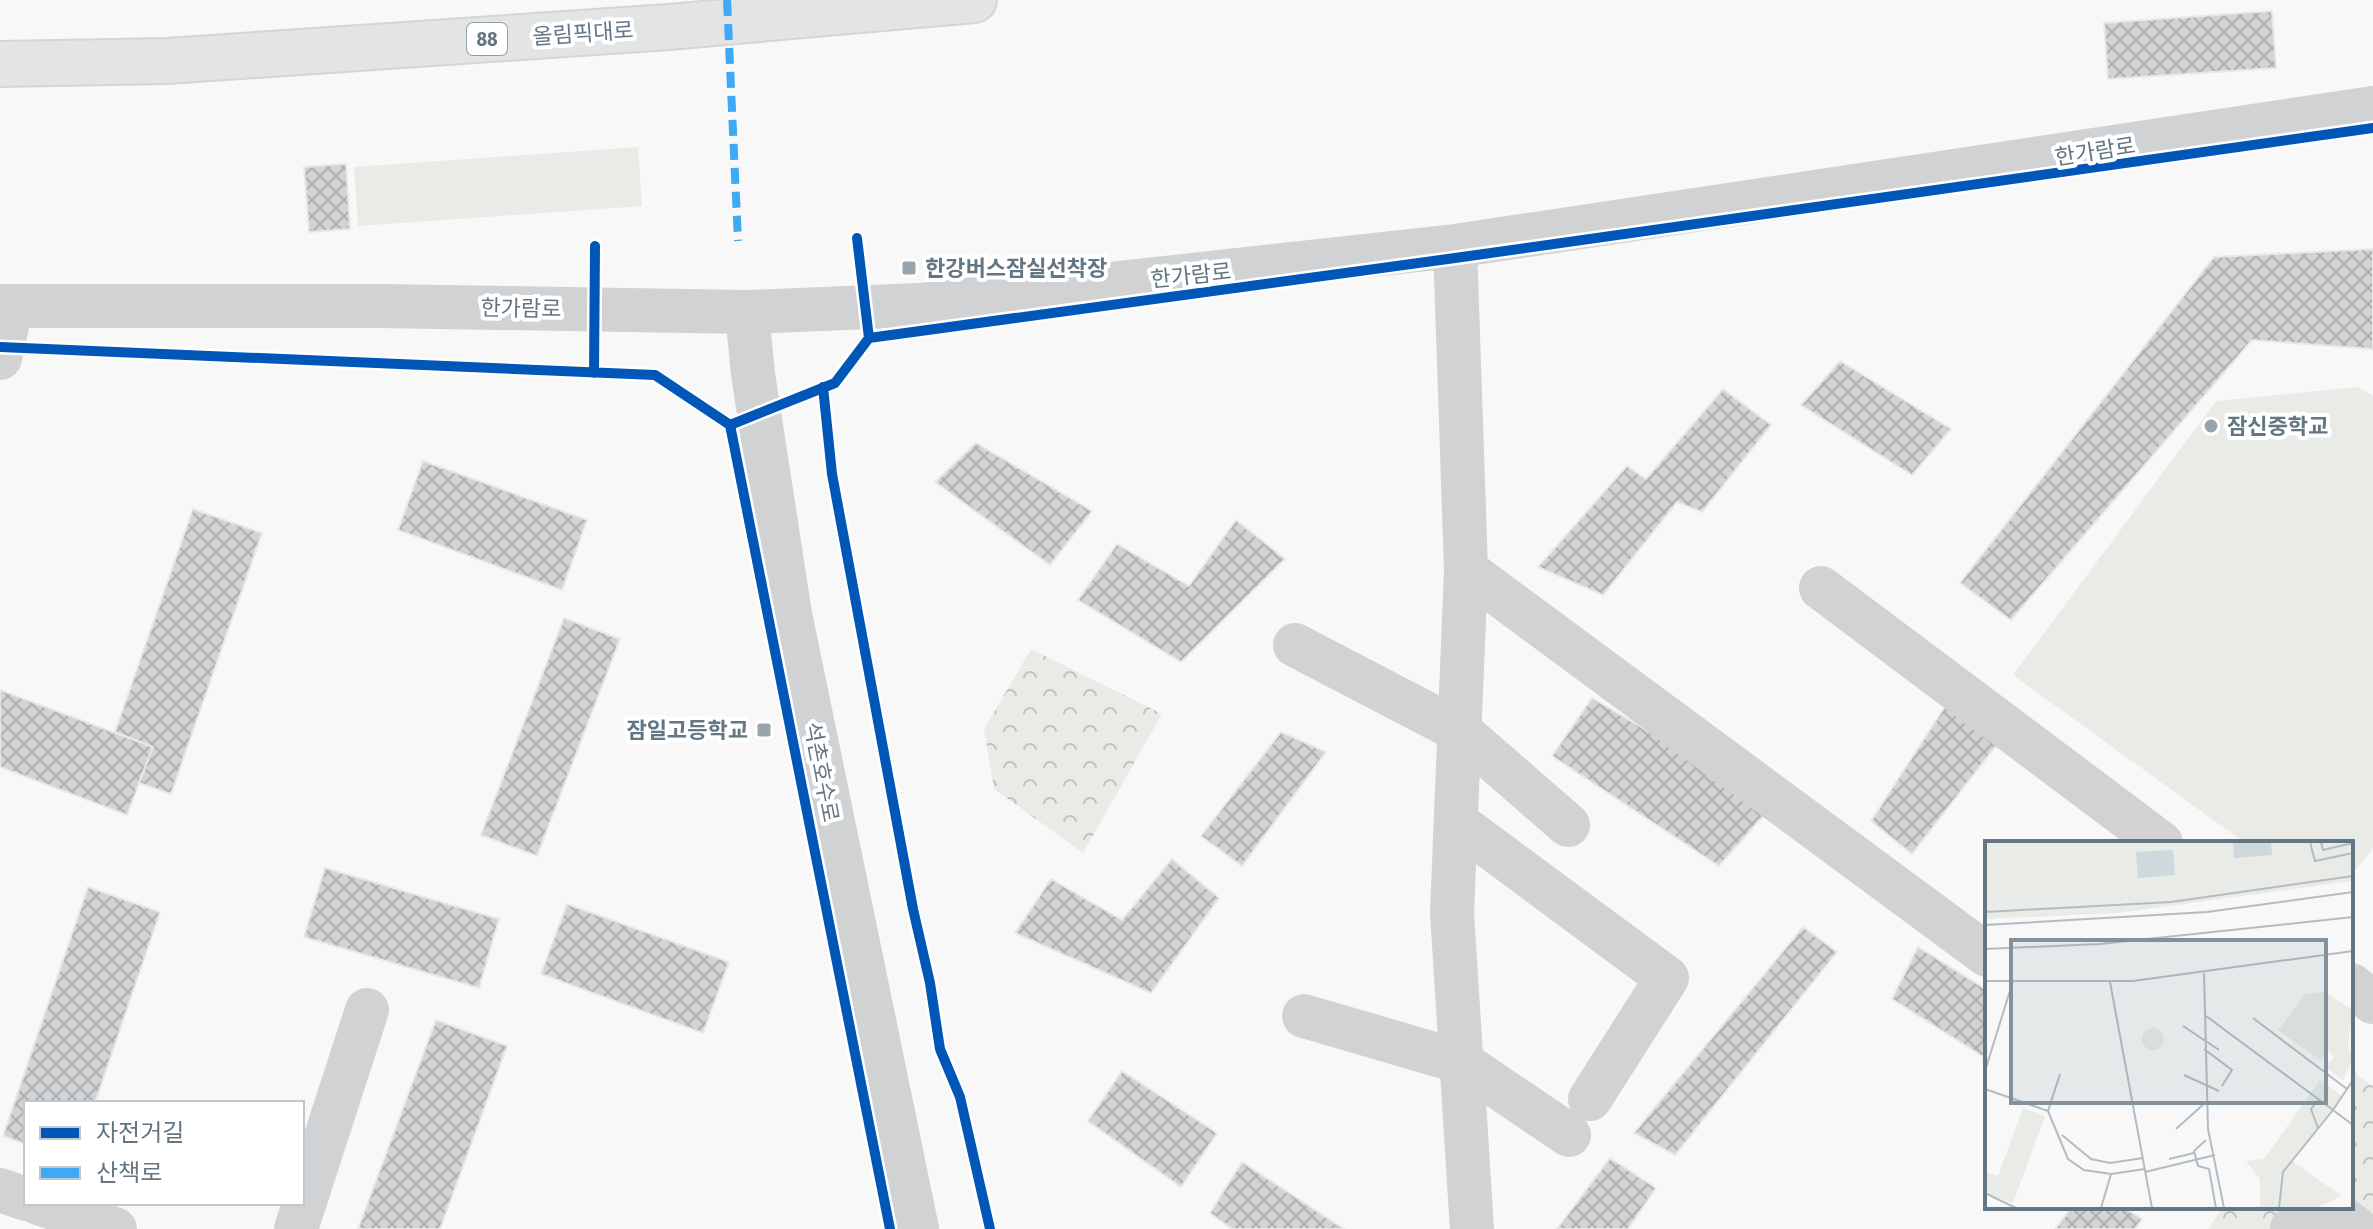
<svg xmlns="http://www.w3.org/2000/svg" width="2373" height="1229" viewBox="0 0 2373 1229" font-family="'Fira Sans Condensed','Noto Sans KR',sans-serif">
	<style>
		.forest { fill: url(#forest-crowns) }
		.pitch { fill: #e8ebe6 }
		.building { fill: url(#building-cross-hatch); stroke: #e8e8e8; stroke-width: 2 }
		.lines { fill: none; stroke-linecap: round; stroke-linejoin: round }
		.highway-casing { stroke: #d4d6d6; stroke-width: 48 }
		.minor { stroke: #d0d2d3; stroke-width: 44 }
		.highway { stroke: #e3e4e4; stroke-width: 44 }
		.quiet { stroke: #3fa9f5; stroke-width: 8; stroke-dasharray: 16 8; stroke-linecap: butt }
		.cycleway-casing { stroke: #fff; stroke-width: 15 }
		.cycleway { stroke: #0057b8; stroke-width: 10 }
		.poi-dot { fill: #96a4ac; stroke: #fff; stroke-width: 3 }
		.labels { text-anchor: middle; stroke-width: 8; stroke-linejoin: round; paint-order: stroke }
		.shield { fill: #fff; stroke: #919fa8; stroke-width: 2 }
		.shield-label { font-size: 20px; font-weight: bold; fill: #627683 }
		.street-label { font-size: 22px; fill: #627683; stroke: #fff }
		.poi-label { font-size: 22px; font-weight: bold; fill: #627683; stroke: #fff; text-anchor: start }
		.inset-road { fill: none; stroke: #b3bcc2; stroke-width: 2 }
		.view { fill: #81929c; fill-opacity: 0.15; stroke: #81929c; stroke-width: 4 }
		.inset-edge { fill: none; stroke: #627683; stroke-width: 4 }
	</style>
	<defs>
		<pattern id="forest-crowns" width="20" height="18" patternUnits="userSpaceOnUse" patternTransform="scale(2)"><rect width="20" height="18" fill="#e8ebe6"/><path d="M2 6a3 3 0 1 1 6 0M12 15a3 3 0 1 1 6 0" fill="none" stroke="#bfc3c0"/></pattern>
		<pattern id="building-cross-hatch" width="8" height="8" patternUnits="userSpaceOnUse" patternTransform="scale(2)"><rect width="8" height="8" fill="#d2d3d4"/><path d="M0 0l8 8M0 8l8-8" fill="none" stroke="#aeb0b1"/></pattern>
	</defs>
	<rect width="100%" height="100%" fill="#f8f8f8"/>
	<path class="forest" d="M1031,649L1162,714L1083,853L994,789L984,729Z
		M2351,1070L2373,1086V1229H2208L2223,1207H2351Z"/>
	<path class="pitch" d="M638,147L642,206L358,226L354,167Z
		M2358,387L2373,396V848L2351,876V843H2245L2013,675L2216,401Z"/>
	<path class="building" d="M2272,11L2276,68L2108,79L2104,23Z
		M346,164L350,229L309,232L304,167Z
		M2373,249V349L2252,340L2011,620L1960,583L2214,257Z
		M1840,361L1951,429L1912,475L1801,405Z
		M1723,389L1771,425L1702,512L1677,502L1603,595L1538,567L1627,466L1646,479Z
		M976,443L1092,511L1050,565L935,482Z
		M423,461L587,520L562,590L398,530Z
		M193,509L262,533L171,794L139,783L153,747L115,732Z
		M1236,520L1285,559L1181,662L1078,600L1117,544L1189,586Z
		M564,618L620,639L537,856L481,835Z
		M0,690L153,747L127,815L0,767Z
		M1592,698L1773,805L1719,866L1552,756Z
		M1946,705L1998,743L1912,854L1871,821Z
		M1281,732L1326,752L1242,866L1201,836Z
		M1172,859L1219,898L1151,993L1015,933L1051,879L1122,920Z
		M325,868L499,919L479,988L304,937Z
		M88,887L160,912L95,1103H26V1144L3,1136Z
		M567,904L729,962L703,1033L541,974Z
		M1803,927L1837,952L1675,1155L1634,1133Z
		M1918,947L1987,990V1059L1892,999Z
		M436,1020L507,1046L440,1229H358Z
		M1122,1071L1217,1133L1181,1187L1088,1121Z
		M1610,1158L1656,1188L1628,1229H1557Z
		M1242,1162L1344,1229H1232L1210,1213Z
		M2072,1207H2123L2142,1219L2135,1229H2055Z"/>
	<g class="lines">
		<defs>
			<path id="highway" d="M0,64L167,61L669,27L974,0"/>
		</defs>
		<use href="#highway" class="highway-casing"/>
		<path class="minor" d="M1455,246L1466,570L1452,913L1472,1229
			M0,306H380L747,312L920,305L1455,246L2373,108
			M747,312L753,374L790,614L917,1229
			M0,358L11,307
			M1466,570L1987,955
			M1821,588L2161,843
			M1295,645L1460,731L1568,825
			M1456,822L1667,978L1590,1099
			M2351,985L2373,1002
			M1304,1016L1461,1062L1569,1135
			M0,1190L26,1199
			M38,1203L115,1229
			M2327,1207L2357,1229
			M296,1229L367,1010
			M2292,1229L2310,1207"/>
		<use href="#highway" class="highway"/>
		<path class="quiet" d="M727,0L738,241"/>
		<defs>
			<path id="cycleway" d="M869,338L1455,258L2373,128
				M0,347L655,375L730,425L890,1229
				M594,373L595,246
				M823,387L832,474L913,909L930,983L940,1049L960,1097L990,1229
				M730,425L835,383L869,338L857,238"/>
		</defs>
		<use href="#cycleway" class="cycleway-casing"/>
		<use href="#cycleway" class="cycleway"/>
	</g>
	<g class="poi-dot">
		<rect x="901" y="260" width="16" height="16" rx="4"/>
		<circle cx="2211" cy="426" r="8"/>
		<rect x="756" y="722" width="16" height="16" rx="4"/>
	</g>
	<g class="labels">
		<rect class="shield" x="467" y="23" width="40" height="32" rx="6"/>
		<g class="shield-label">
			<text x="487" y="46">88</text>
		</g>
		<g class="street-label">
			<text transform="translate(583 33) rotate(-4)" y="8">올림픽대로</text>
			<text transform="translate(2095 151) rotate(-9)" y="8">한가람로</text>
			<text transform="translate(1191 275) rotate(-6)" y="8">한가람로</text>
			<text transform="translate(521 308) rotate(1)" y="8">한가람로</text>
			<text transform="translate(822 772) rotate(79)" y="8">석촌호수로</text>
		</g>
		<g class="poi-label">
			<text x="925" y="276">한강버스잠실선착장</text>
			<text x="2227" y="434">잠신중학교</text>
			<text x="748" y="738" text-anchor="end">잠일고등학교</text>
		</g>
	</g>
	<g transform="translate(1985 841)">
		<rect width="368" height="368" fill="#f8f8f8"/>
		<path d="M0,1H368V40L133,72L0,78ZM157 198a11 11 0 1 1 22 0a11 11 0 1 1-22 0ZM335,239L357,255L307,320L357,355L331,367H275V338L261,320L279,318ZM38,267L60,275L28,362L0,352V331L13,335Z" fill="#e8ebe6"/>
		<path d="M139,1H314L322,39L238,54L144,60ZM81,25L82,50L13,54L12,28ZM339,151L368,169L363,204L368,218L358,240L341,226L349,216L343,210L335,219L293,189L320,153Z" fill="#e8ebe6"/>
		<path d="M248,1H286L287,14L249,17ZM188,9L190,34L153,37L151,11Z" fill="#cfd8db"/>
		<path class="inset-road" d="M325,1L330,20L368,12M336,1L338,9L368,2M0,71L186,61L368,35M0,84L222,71L368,51M0,108L115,103L368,76M219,132L223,288L239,367M0,140H148L368,110M125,141L167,367M221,175L348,269L298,331L294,367M268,177L362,248M198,185L234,209M219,208L247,229L237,245M0,230L28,140M199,234L234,250M368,239L348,269L368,284M0,248L63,270L83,318L99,329L126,333L160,328M63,270L75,233M333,287L326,268L334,258M191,288L221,261M77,294L106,318L125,322L158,317M221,299L209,310L213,325L224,328L231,367M184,318L209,312M160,331L230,314M0,352L31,367M116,367L126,333"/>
		<path class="view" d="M26,99H341V262H26Z"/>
		<rect width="368" height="368" class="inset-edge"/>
	</g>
	<rect x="24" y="1101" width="280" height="104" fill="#ffffff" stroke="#c0c8cd" stroke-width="2"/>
	<rect x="40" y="1127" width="40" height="12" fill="#0057b8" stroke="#c0c8cd" stroke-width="2"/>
	<text x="96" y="1141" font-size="24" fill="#627683">자전거길</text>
	<rect x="40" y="1167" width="40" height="12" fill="#3fa9f5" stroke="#c0c8cd" stroke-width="2"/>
	<text x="96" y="1181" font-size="24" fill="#627683">산책로</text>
</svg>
